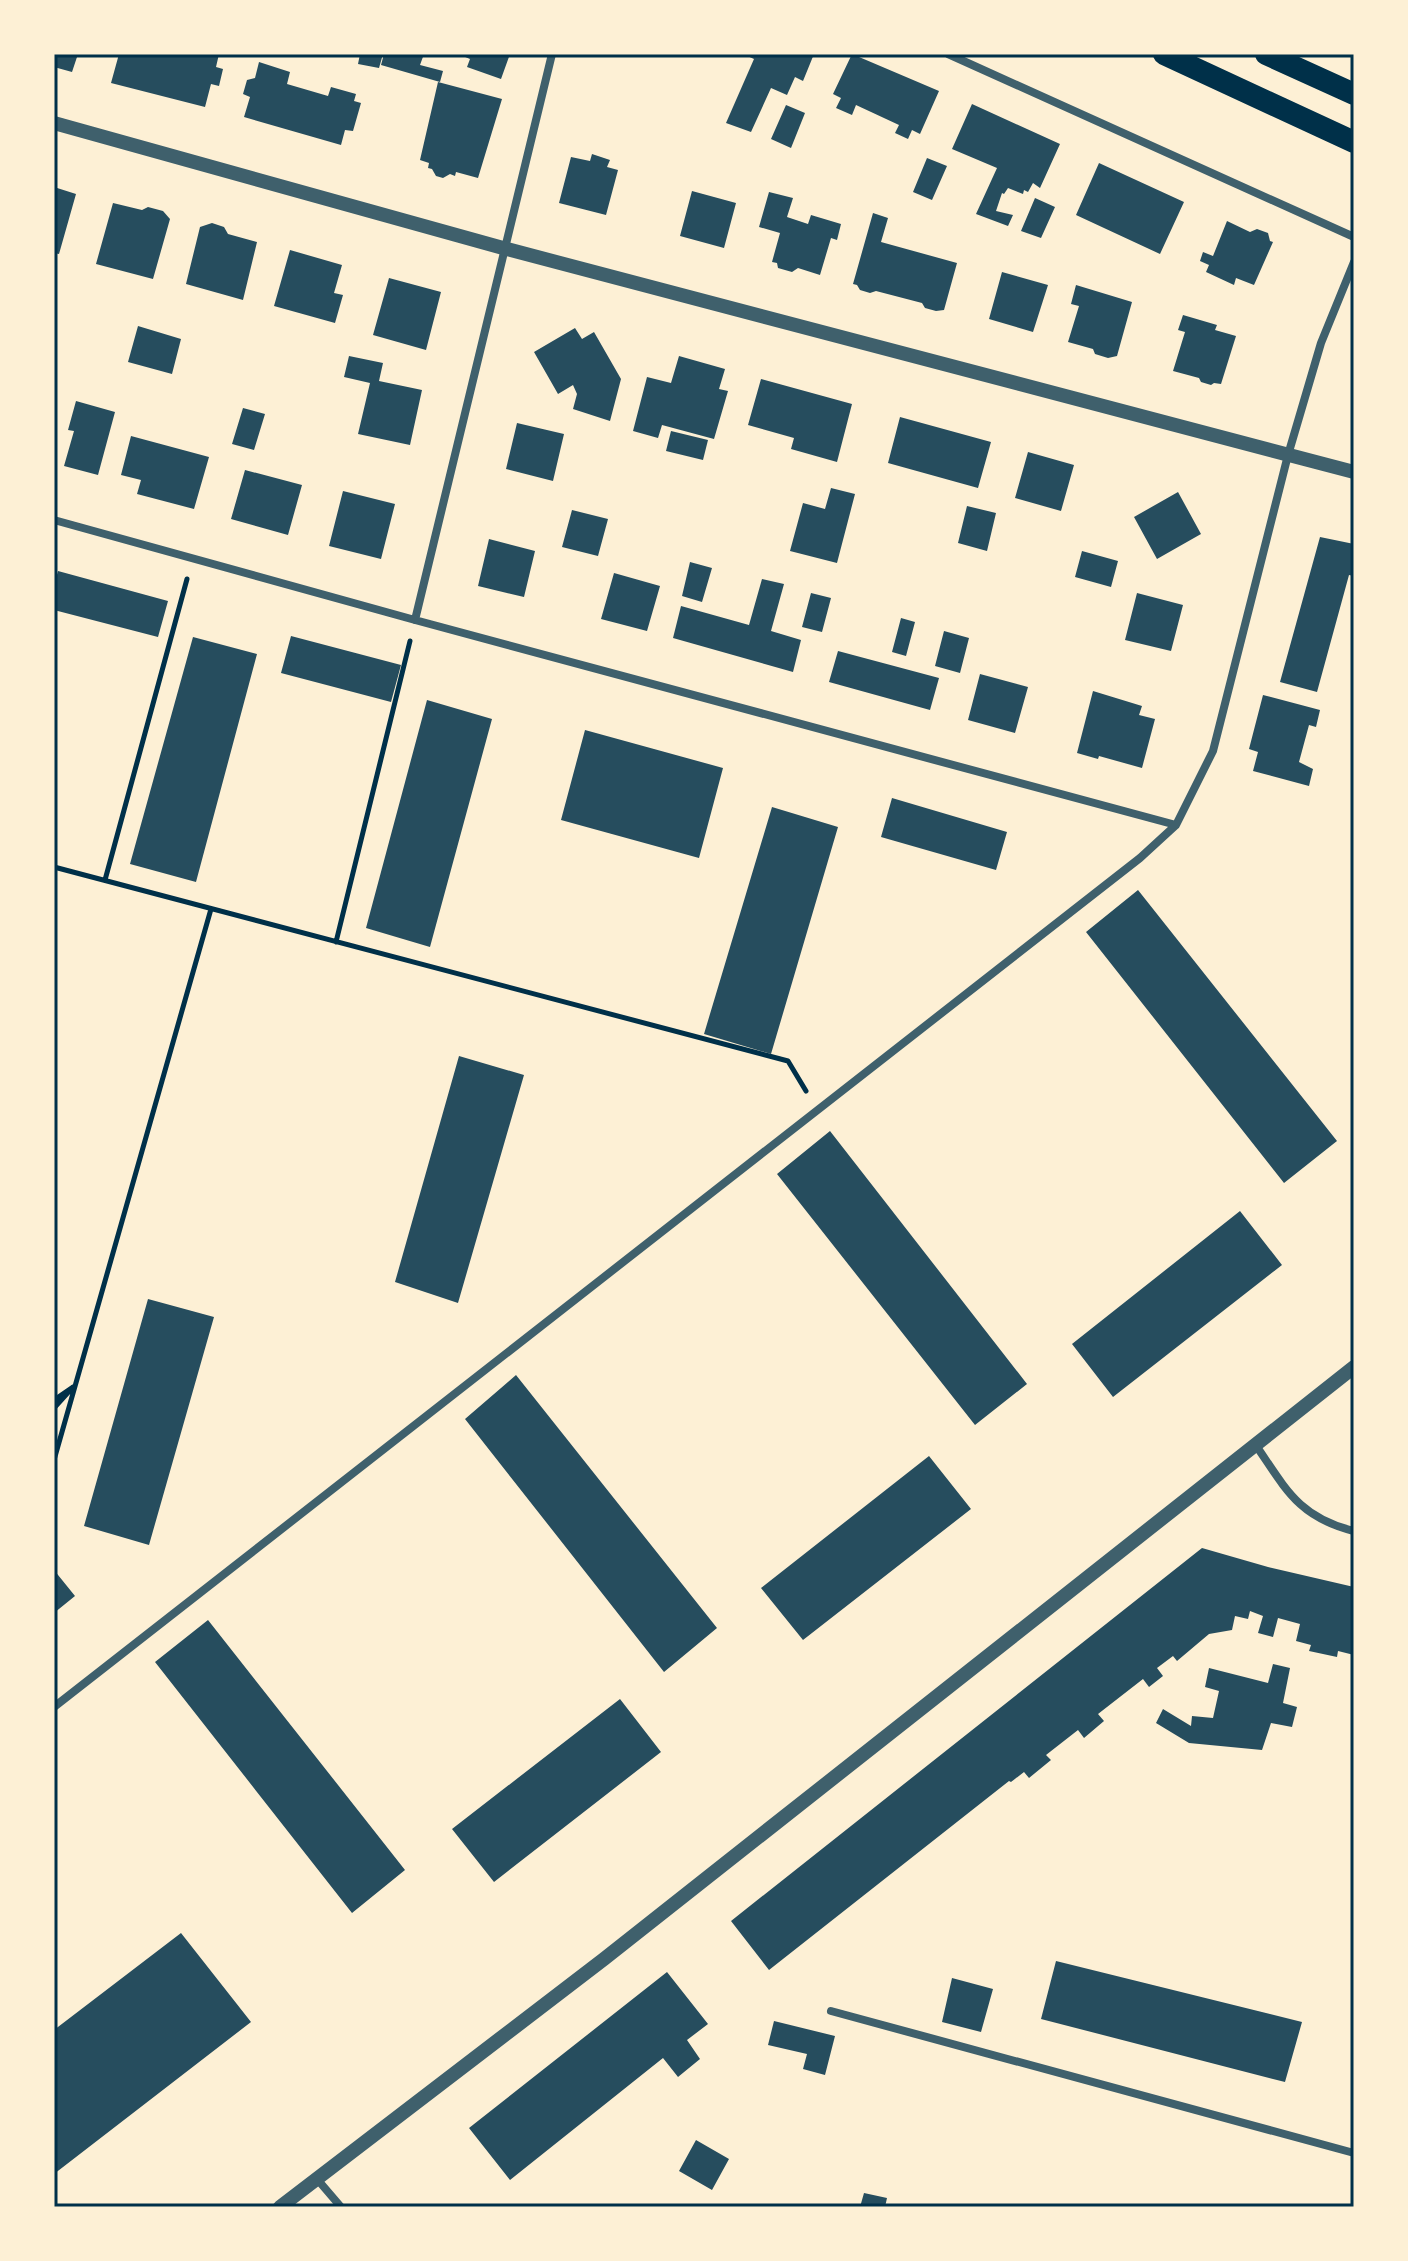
<svg xmlns="http://www.w3.org/2000/svg" width="1408" height="2261" viewBox="0 0 1408 2261" font-family="'PT Sans',sans-serif">
	<style>
		.building { fill: #264d5e }
		.lines { fill: none; stroke-linecap: round; stroke-linejoin: round }
		.path { stroke: #003049; stroke-width: 5 }
		.minor { stroke: #3f606c; stroke-width: 8 }
		.tertiary { stroke: #3f606c; stroke-width: 14 }
		.trunk { stroke: #003049; stroke-width: 22 }
		.neatline { fill: none; stroke: #003049; stroke-width: 3 }
	</style>
	<rect width="100%" height="100%" fill="#fdf0d5"/>
	<path class="building" d="M54,54H78L72,72L54,67Z
		M119,54H219L216,67L223,69L219,86L211,84L205,107L111,83Z
		M360,54H383L379,68L358,64Z
		M384,54H424L420,65L443,71L440,82L381,65Z
		M458,54H510L501,79L467,67L470,59Z
		M743,54H814L803,81L795,77L787,95L771,88L751,132L726,123L754,59Z
		M852,54L939,91L920,134L912,130L908,139L895,133L899,125L856,105L852,115L836,108L841,98L833,94Z
		M259,62L290,72L287,84L328,96L331,87L356,94L354,101L361,103L353,131L345,130L341,145L244,117L250,97L243,94L247,80L255,78Z
		M438,82L502,99L478,178L456,172L455,176L450,174L443,178L436,176L432,169L428,168L429,163L420,160Z
		M972,104L1060,144L1040,188L1033,183L1028,192L1024,190L1023,194L1008,188L1004,194L1002,193L996,211L1013,215L1008,226L976,214L997,168L952,149Z
		M786,105L805,113L791,148L771,139Z
		M592,154L610,160L607,167L618,170L606,215L559,203L571,157L590,161Z
		M927,158L947,166L932,200L913,192Z
		M1099,163L1184,202L1160,254L1076,215Z
		M54,187L76,194L59,254L54,253Z
		M692,191L736,203L724,248L680,236Z
		M769,192L793,198L787,217L808,224L811,215L841,224L837,240L831,238L820,275L798,268L792,272L778,268L777,263L772,262L780,233L759,227Z
		M1035,198L1055,207L1041,238L1021,231Z
		M113,203L142,210L148,207L163,211L170,219L153,279L96,264Z
		M873,213L888,218L881,242L957,263L944,310L936,311L925,308L922,303L876,291L870,293L860,290L857,285L853,284Z
		M1227,221L1250,232L1257,229L1268,233L1270,241L1273,242L1254,285L1236,278L1234,285L1206,272L1209,265L1200,261L1203,252L1213,256Z
		M212,223L224,227L228,234L257,242L243,300L186,284L200,227Z
		M290,250L342,265L334,293L343,295L335,323L274,306Z
		M1002,272L1048,285L1033,332L989,319Z
		M389,278L441,292L426,350L373,335Z
		M1076,285L1132,302L1117,356L1108,358L1095,354L1093,349L1068,342L1079,306L1071,304Z
		M1183,315L1217,325L1215,330L1236,336L1221,384L1214,383L1211,385L1201,382L1199,378L1173,371L1185,332L1178,330Z
		M138,326L181,339L172,374L128,362Z
		M575,328L582,339L594,332L621,379L610,421L573,409L577,394L573,385L558,394L534,352Z
		M349,356L383,363L379,381L422,390L410,445L358,434L370,383L344,377Z
		M679,356L725,369L719,389L728,391L714,439L662,425L658,438L633,431L647,377L671,383Z
		M761,379L852,404L837,462L791,449L794,438L748,425Z
		M76,401L115,412L98,475L64,466L74,431L68,430Z
		M243,408L265,414L254,450L232,444Z
		M900,417L991,442L978,488L888,463Z
		M517,423L564,434L553,481L506,469Z
		M671,431L708,440L703,460L666,451Z
		M131,436L209,457L194,509L137,494L141,480L121,475Z
		M1028,452L1074,465L1061,511L1015,498Z
		M245,470L302,485L288,535L231,519Z
		M831,488L855,494L837,563L790,551L803,503L825,509Z
		M343,491L395,504L381,559L329,546Z
		M1178,492L1201,534L1157,559L1134,517Z
		M967,506L996,513L987,551L958,543Z
		M572,510L608,519L598,556L562,547Z
		M1320,537L1354,544V576L1349,575L1317,692L1280,682Z
		M489,539L535,551L524,597L478,586Z
		M1082,551L1118,561L1111,587L1075,577Z
		M690,562L712,568L702,602L682,596Z
		M58,571L168,601L158,637L54,610V586Z
		M614,573L660,586L647,631L601,619Z
		M762,579L784,584L771,631L801,640L793,672L673,638L681,606L749,625Z
		M811,593L831,598L822,632L802,627Z
		M1137,593L1183,605L1171,651L1125,640Z
		M901,618L915,622L906,656L892,652Z
		M944,631L969,638L960,673L935,666Z
		M291,636L401,665L391,702L281,673Z
		M193,637L257,654L196,882L130,864Z
		M838,651L939,678L930,710L829,682Z
		M980,674L1028,687L1015,733L968,720Z
		M1093,691L1142,706L1139,715L1155,719L1142,768L1099,756L1098,759L1077,753Z
		M1263,695L1320,710L1316,727L1309,725L1299,762L1313,769L1309,786L1253,771L1258,752L1249,749Z
		M427,700L492,719L430,947L366,928Z
		M585,730L723,768L699,858L561,820Z
		M892,798L1007,832L996,870L881,837Z
		M772,807L838,827L771,1054L704,1034Z
		M1138,890L1337,1141L1284,1183L1086,932Z
		M459,1056L524,1075L458,1303L395,1282Z
		M830,1131L1027,1384L975,1425L777,1174Z
		M1240,1211L1282,1265L1113,1397L1072,1344Z
		M148,1299L214,1317L149,1545L84,1526Z
		M516,1375L717,1628L664,1672L465,1419Z
		M929,1456L971,1509L803,1640L761,1588Z
		M1202,1548L1268,1567L1354,1587V1655L1338,1651L1337,1657L1309,1651L1311,1645L1296,1641L1300,1624L1278,1618L1273,1637L1258,1633L1263,1616L1250,1611L1248,1619L1235,1616L1232,1630L1209,1634L1177,1661L1173,1656L1157,1668L1163,1676L1149,1687L1143,1679L1098,1714L1104,1721L1084,1738L1078,1730L1046,1755L1051,1760L1029,1778L1024,1772L1011,1782L1009,1781L769,1970L731,1921Z
		M54,1570L75,1596L54,1613Z
		M208,1620L405,1870L352,1913L155,1662Z
		M1273,1664L1290,1668L1283,1703L1297,1707L1292,1727L1271,1723L1262,1750L1189,1743L1156,1723L1163,1709L1191,1726L1192,1716L1213,1718L1219,1691L1205,1687L1209,1668L1268,1683Z
		M620,1699L661,1752L494,1882L452,1829Z
		M181,1933L251,2022L54,2174V2030Z
		M1056,1961L1302,2022L1285,2082L1041,2019Z
		M667,1972L708,2024L687,2040L700,2059L678,2077L663,2058L510,2180L469,2128Z
		M952,1978L993,1989L981,2032L942,2022Z
		M774,2021L835,2036L825,2075L803,2069L807,2054L768,2045Z
		M696,2140L729,2159L712,2190L679,2171Z
		M864,2193L887,2198L885,2207H860Z"/>
	<g class="lines">
		<path class="path" d="M54,867L788,1061L806,1091
			M105,880L187,579
			M336,942L410,641
			M54,1400L73,1387L54,1408
			M54,1460L211,909"/>
		<path class="minor" d="M948,54L1354,237
			M54,520L415,620L1176,825
			M415,620L552,54
			M1255,1444C1286,1489 1298,1517 1354,1531
			M54,1707L1140,858L1176,825L1213,751L1288,455L1321,343L1354,262
			M831,2011L1354,2153
			M317,2179L341,2207"/>
		<path class="tertiary" d="M54,123L503,248L1354,472
			M280,2207L604,1959L1354,1367"/>
		<path class="trunk" d="M1164,54L1354,142
			M1266,54L1354,94"/>
	</g>
	<rect width="1408" height="2261" fill="none" stroke="#fdf0d5" stroke-width="112"/>
	<rect x="56" y="56" width="1296" height="2149" class="neatline"/>
</svg>
